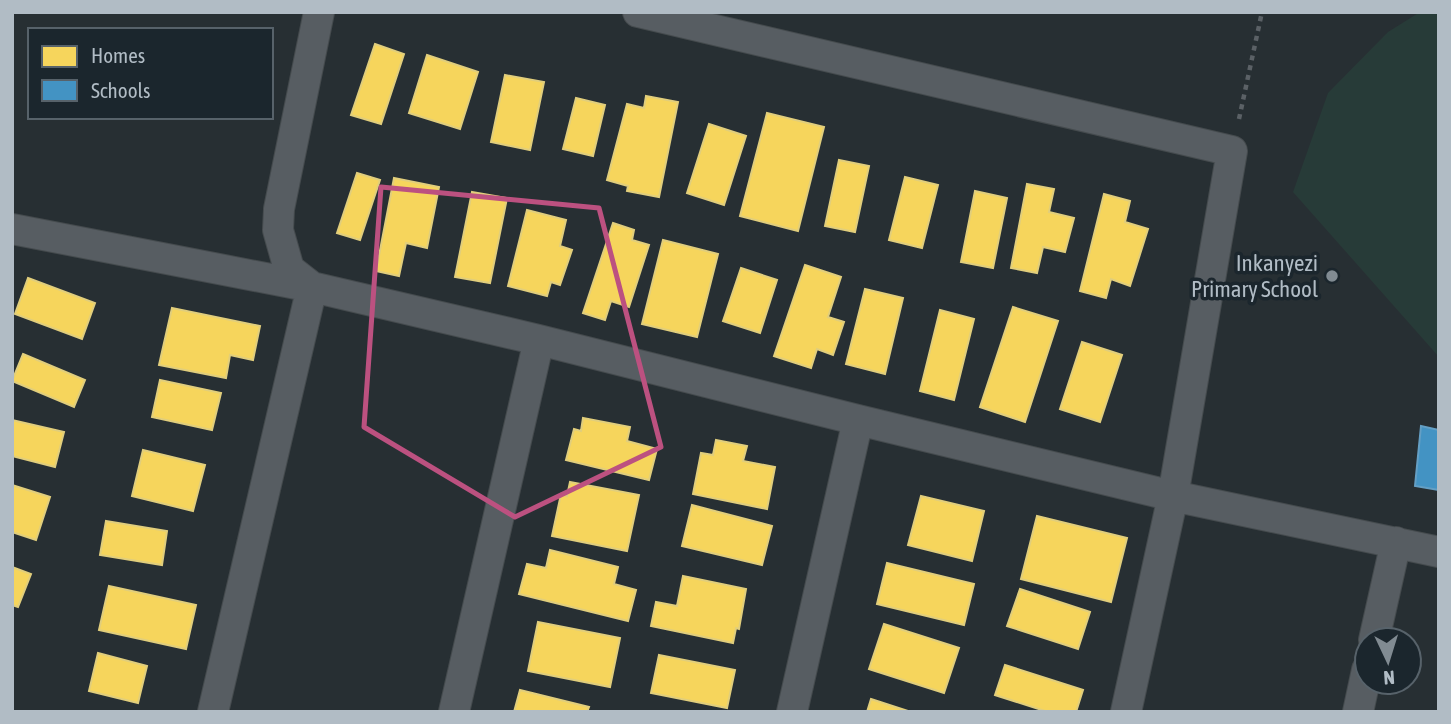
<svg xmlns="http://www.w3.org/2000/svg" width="1451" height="724" viewBox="0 0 1451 724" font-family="'Asap Condensed',sans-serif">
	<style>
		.green { fill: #273b38 }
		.homes { fill: #f6d55c; stroke: #e1ce7c; stroke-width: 2 }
		.schools { fill: #4393c3; stroke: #649fc4; stroke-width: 2 }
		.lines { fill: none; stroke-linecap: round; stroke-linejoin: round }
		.minor-casing { stroke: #454b4e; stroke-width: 32 }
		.path { stroke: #5b6166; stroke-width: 4.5; stroke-dasharray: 5 5; stroke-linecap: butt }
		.minor { stroke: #575d62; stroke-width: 30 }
		.marked { fill: none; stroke: #bc5180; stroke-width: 5; stroke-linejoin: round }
		.poi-dot { fill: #818b92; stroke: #1b262d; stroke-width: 2.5 }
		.labels { text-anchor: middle; stroke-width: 7; stroke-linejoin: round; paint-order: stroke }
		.poi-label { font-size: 23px; fill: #b1bcc5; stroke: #1b262d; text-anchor: end }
	</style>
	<rect width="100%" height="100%" fill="#272f33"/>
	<path class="green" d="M1420,12H1439V357L1293,192L1328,93L1388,32Z"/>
	<path class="homes" d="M375,44L404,54L381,124L351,115Z
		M427,55L478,72L460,129L409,113Z
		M505,75L544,82L530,150L491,142Z
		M646,96L678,102L659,197L627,191L628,186L607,180L627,104L644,108Z
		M576,98L605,105L593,156L563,149Z
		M767,113L824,127L798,231L740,216Z
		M709,124L746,136L724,205L687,193Z
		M839,160L869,166L855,232L825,226Z
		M357,173L380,180L360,240L337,233Z
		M905,177L938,185L922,248L889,240Z
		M394,178L439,187L427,248L406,243L399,276L376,271Z
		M1027,184L1054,189L1049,212L1074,218L1065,252L1043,247L1037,273L1011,268Z
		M975,191L1007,198L993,268L961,262Z
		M472,192L507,198L490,283L455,277Z
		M1104,194L1130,201L1125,222L1148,229L1130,286L1111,279L1106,298L1080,291Z
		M527,210L566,220L560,246L572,250L560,285L551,282L547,296L508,286Z
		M613,223L634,230L632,240L649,245L629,307L611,301L605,320L583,313Z
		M663,240L718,254L697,337L642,324Z
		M805,265L841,277L828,317L844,322L833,355L817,349L811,368L774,356Z
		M741,268L777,280L760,333L723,321Z
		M28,278L95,303L82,339L15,314Z
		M865,289L903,298L885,374L846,364Z
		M1013,307L1058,321L1025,422L980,407Z
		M172,308L260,326L253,360L230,355L226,378L159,365Z
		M940,310L974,319L954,400L920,391Z
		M1082,342L1122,355L1100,422L1060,409Z
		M23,354L85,380L74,407L12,381Z
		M160,380L221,393L212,430L152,417Z
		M583,418L630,427L627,441L657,449L649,480L566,460L574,429L581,431Z
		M12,420L64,432L55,467L12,456Z
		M716,440L747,446L743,461L775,467L767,509L693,494L701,453L713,455Z
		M143,450L205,465L193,511L132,496Z
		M570,482L639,495L627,551L552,536L561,494L567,496Z
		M12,485L50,497L36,540L12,532Z
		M921,496L984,511L972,561L908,545Z
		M692,505L772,526L762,565L682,546Z
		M1037,516L1127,538L1111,602L1021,579Z
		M106,521L167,531L162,565L100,555Z
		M550,550L618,567L614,584L636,590L628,621L519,594L527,564L546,568Z
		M887,563L974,584L964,625L877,604Z
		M12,567L31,574L18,607L12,605Z
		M683,576L746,589L739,629L736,628L733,643L651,626L656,602L677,606Z
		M109,586L196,605L186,649L99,630Z
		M1020,589L1090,612L1078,649L1007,626Z
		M538,622L620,638L610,687L528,671Z
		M884,624L959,648L944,693L869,669Z
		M98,653L147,666L138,703L89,691Z
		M659,655L735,670L727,708L651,693Z
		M1005,665L1083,690L1076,712H1048L995,695Z
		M520,690L589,707L587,712H514Z
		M871,699L911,712H867Z"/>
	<path class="schools" d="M1421,426L1439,430V490L1415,486Z"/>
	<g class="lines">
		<defs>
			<path id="minor" d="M638,12L1232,151L1173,496L1126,712
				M12,229L312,287L539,340L858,420L1173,496L1439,552
				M1374,640L1396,542
				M213,712L312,287L289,269L278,230L279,209L319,12
				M454,712L539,340
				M792,712L858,420
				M1358,712L1367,670"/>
		</defs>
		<use href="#minor" class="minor-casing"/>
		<path class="path" d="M1239,119L1262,12"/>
		<use href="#minor" class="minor"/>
	</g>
	<path class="marked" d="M381,187L599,208L661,447L515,517L364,427Z"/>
	<circle class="poi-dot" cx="1332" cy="276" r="7"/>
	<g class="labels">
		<g class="poi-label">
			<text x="1318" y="271">Inkanyezi<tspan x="1318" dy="26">Primary School</tspan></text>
		</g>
	</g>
	<rect width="1451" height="724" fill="none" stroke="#b1bcc5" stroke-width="28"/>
	<rect x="28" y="28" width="245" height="91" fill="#1b262d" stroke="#57626a" stroke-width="2"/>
	<rect x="42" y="46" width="35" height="21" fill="#f6d55c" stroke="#57626a" stroke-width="2"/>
	<text x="91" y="63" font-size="21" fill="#b1bcc5">Homes</text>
	<rect x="42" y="80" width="35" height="21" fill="#4393c3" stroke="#57626a" stroke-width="2"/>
	<text x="91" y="98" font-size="21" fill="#b1bcc5">Schools</text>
	<g transform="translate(1388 661) rotate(176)"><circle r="33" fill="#1b262d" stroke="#57626a" stroke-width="2"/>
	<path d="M0-5L12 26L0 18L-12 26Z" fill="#818b92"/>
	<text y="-10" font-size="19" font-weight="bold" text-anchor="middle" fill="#b1bcc5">N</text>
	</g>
</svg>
